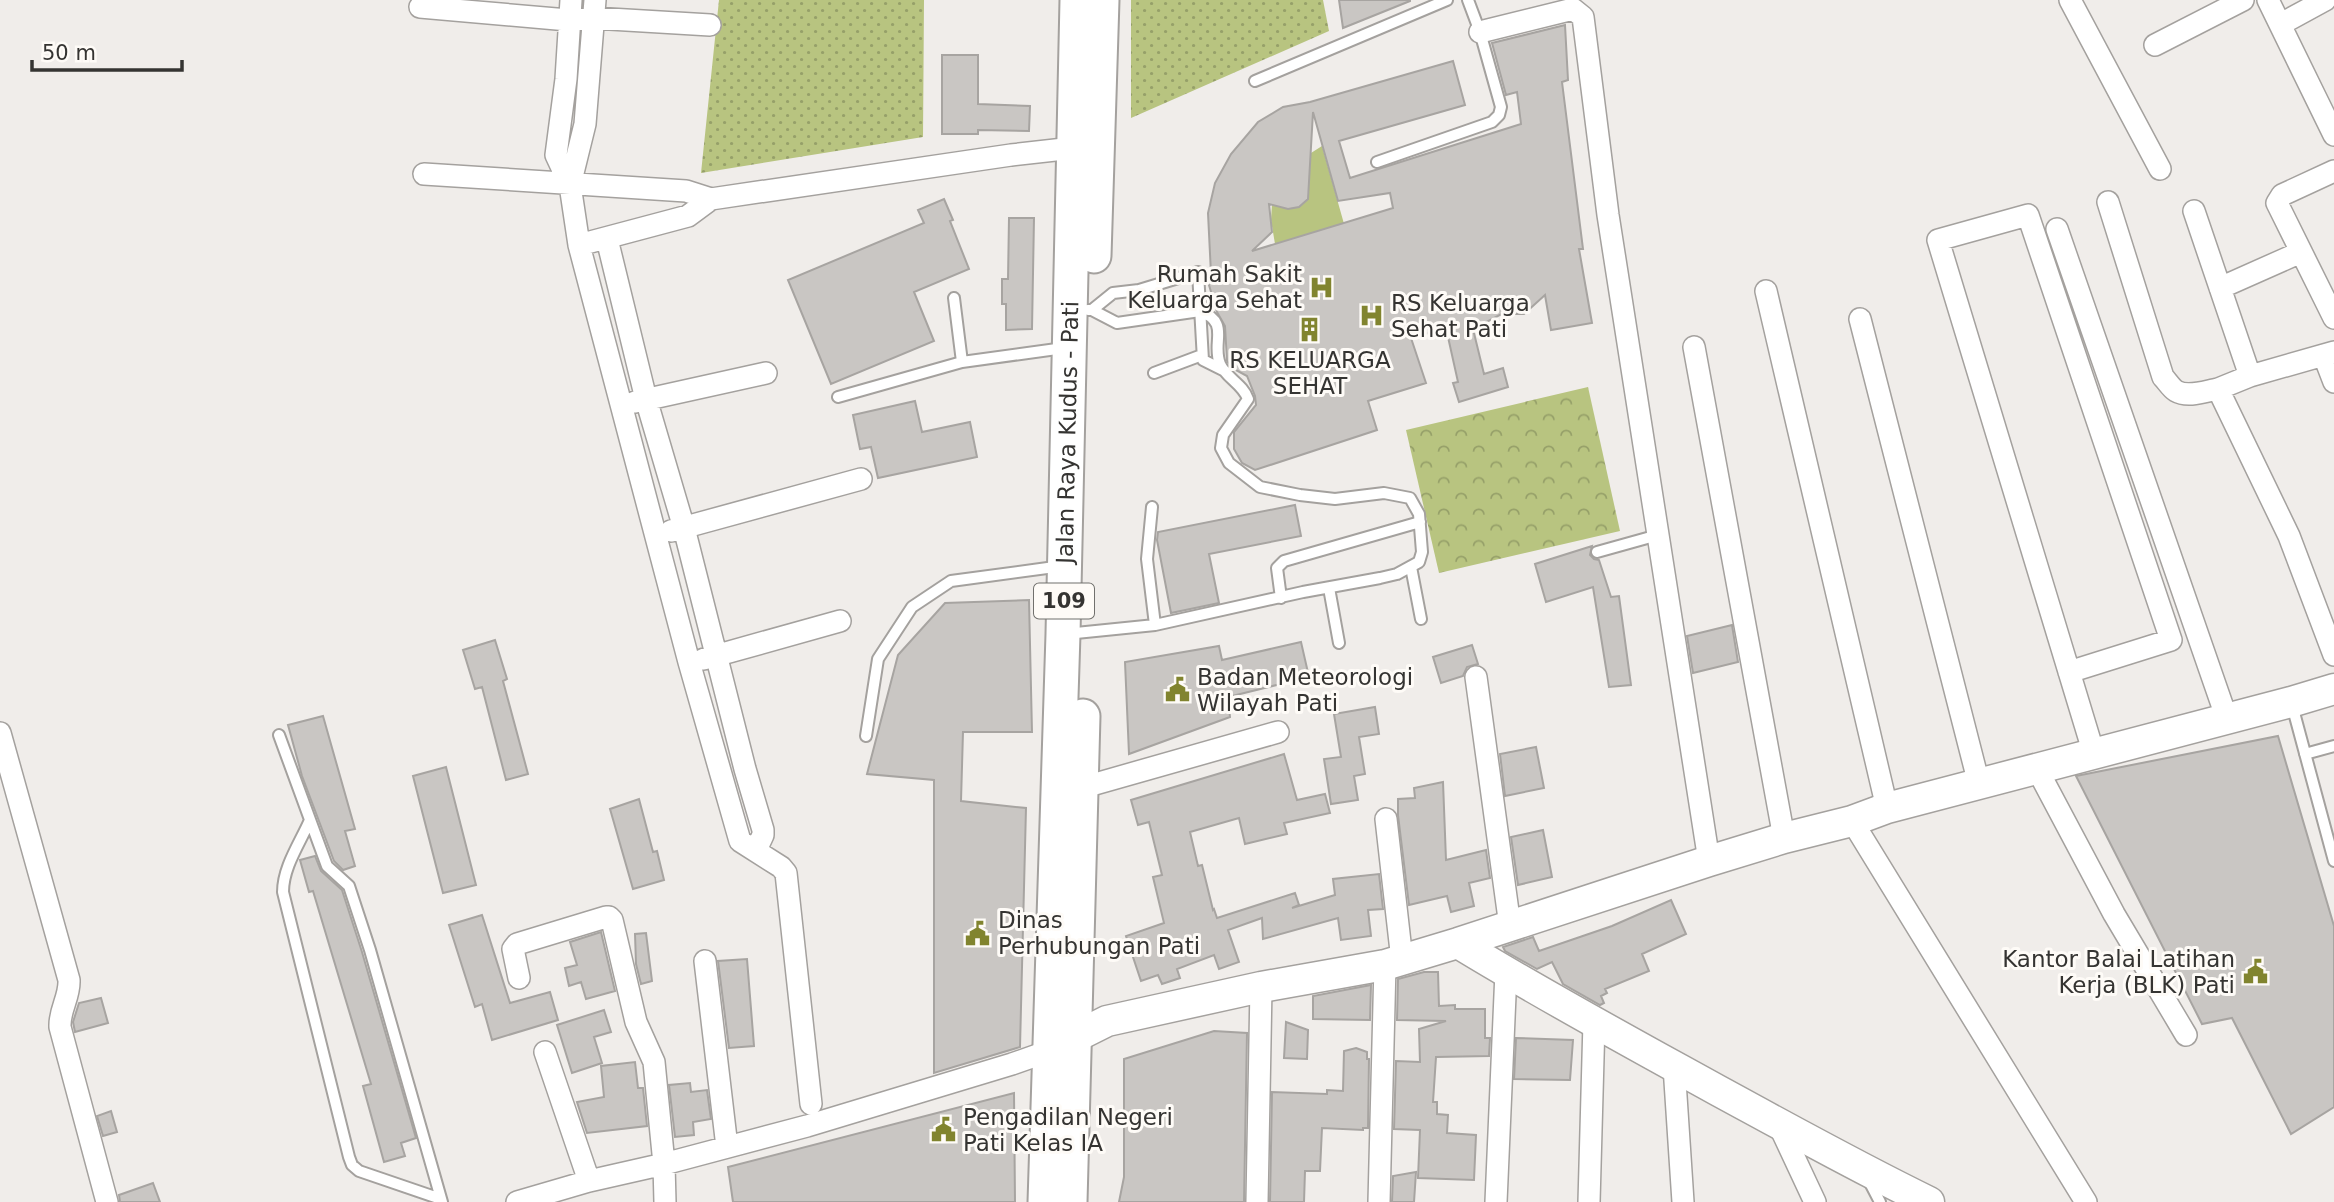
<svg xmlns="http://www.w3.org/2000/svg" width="2334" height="1202" viewBox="0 0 2334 1202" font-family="'DejaVu Sans',sans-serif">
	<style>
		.grass { fill: url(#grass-dots) }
		.forest { fill: url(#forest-crowns) }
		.park { fill: #b8c480 }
		.building { fill: #c9c6c3; stroke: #a7a4a1; stroke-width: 2; fill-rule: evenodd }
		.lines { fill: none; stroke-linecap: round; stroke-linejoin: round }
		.lane-casing { stroke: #a4a19e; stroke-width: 14 }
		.street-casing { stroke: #a4a19e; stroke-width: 24 }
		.secondary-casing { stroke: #a4a19e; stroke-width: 33 }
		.primary-casing { stroke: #a4a19e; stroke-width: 37 }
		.lane { stroke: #fff; stroke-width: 10 }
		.street { stroke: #fff; stroke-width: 21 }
		.secondary { stroke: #fff; stroke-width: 30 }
		.primary { stroke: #fff; stroke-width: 33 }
		.labels { text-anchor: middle; stroke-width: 6; stroke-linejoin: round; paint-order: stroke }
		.shield { fill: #fefbf7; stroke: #71706d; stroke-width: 2 }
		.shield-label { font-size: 21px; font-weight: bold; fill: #353432 }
		.poi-label { font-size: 23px; fill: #353432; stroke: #fefbf7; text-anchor: start }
		.street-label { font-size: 23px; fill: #353432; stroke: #fefbf7 }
	</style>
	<defs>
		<pattern id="grass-dots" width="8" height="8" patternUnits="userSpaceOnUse" patternTransform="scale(1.75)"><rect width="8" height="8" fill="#b8c480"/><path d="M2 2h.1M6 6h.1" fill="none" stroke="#96a069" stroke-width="1.8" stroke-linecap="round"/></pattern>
		<pattern id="forest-crowns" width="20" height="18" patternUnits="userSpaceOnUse" patternTransform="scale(1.75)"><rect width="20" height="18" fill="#b8c480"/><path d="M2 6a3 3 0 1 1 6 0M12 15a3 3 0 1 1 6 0" fill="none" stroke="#96a069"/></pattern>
	</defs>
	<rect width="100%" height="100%" fill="#f0edea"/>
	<path class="grass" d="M719,0H924L923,137L701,173Z
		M1131,0H1323L1329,31L1131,118Z"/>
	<path class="forest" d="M1588,387L1620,531L1439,573L1406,430Z"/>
	<path class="park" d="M1322,146L1350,245L1334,226L1275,244L1271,220L1272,204C1287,209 1295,210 1308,199L1300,160Z"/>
	<path class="building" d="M1339,0H1410V1L1343,28Z
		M1565,25L1568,80L1562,82L1583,249H1579L1592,323L1551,330L1545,295L1524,314H1515L1511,309L1473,329L1484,374L1503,368L1508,387L1459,402L1453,383L1458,382L1446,328L1411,338L1426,383L1368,401L1377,430L1255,470L1242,463L1234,449V432L1256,405L1255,396L1247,376L1232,368L1227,361L1225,326L1217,312L1206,275L1211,274L1208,213L1215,183L1231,154L1258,122L1283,107L1310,102L1453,61L1465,105L1339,141L1350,178L1521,124L1517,92L1506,95L1492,43ZM1313,112L1338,201L1390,193L1393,208L1252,251L1272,232L1269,204L1288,209L1299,207L1308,199Z
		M942,55H978V104L1030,106L1029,131L978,130V134H942Z
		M944,199L953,220L950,221L969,269L914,292L934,341L831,384L788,280L924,223L918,210Z
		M1009,218H1034L1032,329L1006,330V304H1002V279H1008Z
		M915,401L922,432L970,422L977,457L878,478L871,447L860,449L853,415Z
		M1295,505L1301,536L1209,554L1219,603L1171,613L1157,540L1158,532Z
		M1592,546L1590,555L1594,559L1599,560L1611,597L1619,596L1631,685L1609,687L1593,587L1546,602L1535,564Z
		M1029,600L1032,732H963L961,801L1026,808L1020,1047L934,1073V780L867,774L898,655L945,603Z
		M1732,625L1738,662L1693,673L1687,636Z
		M495,640L507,679L503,681L528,774L506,780L482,687L475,689L463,650Z
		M1301,642L1309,677L1228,697L1230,717L1129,754L1125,662L1219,646L1222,660Z
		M1472,645L1478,664L1467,667L1463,676L1441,683L1433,657Z
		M1375,707L1379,734L1359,737L1365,774L1354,776L1358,800L1331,804L1324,759L1341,757L1334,714Z
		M323,716L355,829L345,831L355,866L343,870L334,861L302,776L288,725Z
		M2278,736L2334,926V1107L2291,1134L2232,1018L2202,1024L2076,776Z
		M1536,747L1544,788L1505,796L1500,754Z
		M1284,754L1297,800L1325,794L1330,813L1284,823L1287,834L1245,844L1239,818L1190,832L1198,866L1202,865L1213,910L1214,909L1217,918L1295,893L1299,905L1292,908L1335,895L1333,879L1379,874L1383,909L1368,910L1371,936L1341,940L1338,918L1263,939L1262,918L1228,930L1239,962L1219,969L1214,955L1177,969L1180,978L1162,984L1158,975L1141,981L1126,936L1164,923L1153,877L1162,875L1149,822L1138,825L1131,800Z
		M446,767L476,885L443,893L413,776Z
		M1443,782L1446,860L1486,850L1490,878L1469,883L1474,906L1451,912L1447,896L1409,905L1398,815V799L1415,798L1414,788Z
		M639,799L653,852L657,851L664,880L633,889L610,809Z
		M1543,830L1552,877L1518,885L1511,837Z
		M315,856L321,871L342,890L362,952L416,1138L401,1143L405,1156L384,1162L363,1086L371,1084L313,891L309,892L300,860Z
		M1671,900L1686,934L1642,954L1649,971L1605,989L1607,993L1601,996L1604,1003L1600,1005L1563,984L1552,962L1537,969L1505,951L1503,947L1533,937L1539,951L1612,926Z
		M482,915L510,1003L550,992L558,1020L492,1040L482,1004L475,1007L449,925Z
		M601,932L615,991L586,999L581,982L569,986L565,968L577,965L570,942Z
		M646,933L652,981L641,984L636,964L635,934Z
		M747,959L754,1046L729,1048L718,961Z
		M1424,972H1438L1439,1006L1455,1005V1009H1485V1038H1490L1489,1056L1436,1057L1433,1102H1437V1114L1448,1115L1447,1133L1476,1135L1474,1180L1418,1178L1420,1130L1394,1129L1396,1061L1420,1062L1419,1029L1446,1021L1397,1020L1398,979Z
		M1371,985L1370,1020L1313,1019V996Z
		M101,998L108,1023L75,1032L73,1022L79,1003Z
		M604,1010L611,1032L594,1037L602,1063L572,1073L557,1025Z
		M1286,1022L1308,1030L1307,1059L1284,1058Z
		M1214,1031L1247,1033L1244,1202H1119L1124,1177V1059Z
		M1516,1038L1573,1040L1570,1080L1514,1079Z
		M1356,1048L1367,1052V1059H1369L1368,1128H1363V1130L1322,1128L1320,1171H1305L1304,1202H1270L1272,1092L1327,1094V1090L1343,1091L1344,1051Z
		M635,1062L638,1088H643L647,1126L587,1133L577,1102L604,1097L601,1066Z
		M690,1083L691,1092L707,1090L711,1119L693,1122L694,1135L675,1137L669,1085Z
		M1014,1093L1015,1202H733L728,1167Z
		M111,1111L117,1132L103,1136L97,1116Z
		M1416,1172L1414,1202H1392L1393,1176Z
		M153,1183L160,1202H120L119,1195Z"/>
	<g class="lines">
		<defs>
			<path id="lane" d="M1255,81L1447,0
				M1377,162L1492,122L1499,115L1501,107L1480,32L1468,0
				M954,298L962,362
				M1088,310H1092L1113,293L1139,290L1198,272L1203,360L1225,371
				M1154,373L1202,355
				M838,397L962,362L1064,348
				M1152,507L1147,559L1155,625
				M1597,552L1658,535
				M1411,567L1421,619
				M1329,588L1339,643
				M1281,598L1277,568L1284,561L1420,522
				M1066,634L1155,625L1303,592L1380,578L1397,574L1419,562L1422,552L1419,514L1410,498L1384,493L1335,499L1300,495L1260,487L1229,463L1221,448L1223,435L1248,399C1243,384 1226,378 1220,364C1211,342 1231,323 1200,311L1117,323L1092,310
				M2292,705L2334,861
				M279,735L327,866L349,886L370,950L442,1202
				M866,736L878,659L912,607L951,581L1062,566
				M2305,754L2334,746
				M310,820C300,843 283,867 283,892L349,1157L352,1165L359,1171L441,1199
				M1868,1179L1880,1202"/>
			<path id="street" d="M571,0L566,79L556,155L570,185L579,245
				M2070,0L2160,169
				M2268,0L2334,135
				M420,7L568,20L593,18L710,25
				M2281,24L2325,0
				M1480,32L1573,9L1583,17L1608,215L1709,861
				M2155,45L2243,0
				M2334,171L2282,195L2277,203L2334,318
				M424,174L686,191L711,199L1011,155L1073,148
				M570,185L585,124L595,0
				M711,199L688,216L579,245L689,662L740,841L781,867L786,873L811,1104
				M2108,202L2163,377C2167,381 2171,388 2176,391C2188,398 2206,391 2218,389
				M2194,211L2250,376
				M2057,229L2227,719
				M607,239L646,399L684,528L745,769L763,830V835L756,850
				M2220,288L2301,252
				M1766,291L1887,808
				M1860,319L1979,784
				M1694,347L1784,838
				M2334,352L2250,376L2218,389L2289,536L2334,655
				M2324,356L2334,382
				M635,402L766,373
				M671,531L861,479
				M704,659L840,621
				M2069,672L2171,640L2028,215L1938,240L2094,754
				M1476,677L1510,926
				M0,733L69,980C70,997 59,1010 60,1027L107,1202
				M2037,769L2114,914L2186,1035
				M1081,788L1278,732
				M1386,819L1402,960
				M1852,821L2086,1202
				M705,961L727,1147
				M519,978L513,949L517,944L606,917H609L612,920L636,1022L654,1062L664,1164L665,1202
				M545,1052L589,1181
				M1674,1066L1683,1202
				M1778,1123L1815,1202
				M517,1202L589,1181L664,1164L807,1126L1012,1064L1049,1051
				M1257,1202L1261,987
				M1379,1202L1385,965
				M1496,1202L1506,972
				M1589,1202L1594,1022"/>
			<path id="secondary" d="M1458,943C1543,995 1630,1042 1717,1090C1787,1128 1857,1167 1929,1202
				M1055,1047L1107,1021L1261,987L1385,965L1458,943L1709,861L1784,838L1852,821L1887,808L2291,702L2334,689"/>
			<g id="primary">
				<path d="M1094,256L1102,0"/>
				<path id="s1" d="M1045,1202L1063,634L1077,0"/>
				<path d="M1070,1202L1083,716"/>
			</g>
		</defs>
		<use href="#lane" class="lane-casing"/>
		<use href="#street" class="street-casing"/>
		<use href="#secondary" class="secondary-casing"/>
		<use href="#primary" class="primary-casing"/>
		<use href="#lane" class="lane"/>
		<use href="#street" class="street"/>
		<use href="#secondary" class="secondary"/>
		<use href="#primary" class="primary"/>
	</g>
	<defs>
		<symbol id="hospital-bare" viewBox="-9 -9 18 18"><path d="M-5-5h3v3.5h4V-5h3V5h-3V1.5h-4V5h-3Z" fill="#81842f" stroke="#fefbf7" stroke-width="2.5" paint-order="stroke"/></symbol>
		<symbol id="building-bare" viewBox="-9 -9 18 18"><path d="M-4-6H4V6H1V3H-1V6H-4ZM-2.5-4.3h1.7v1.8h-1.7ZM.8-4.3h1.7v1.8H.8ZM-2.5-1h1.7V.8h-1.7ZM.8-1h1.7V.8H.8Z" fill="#81842f" stroke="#fefbf7" stroke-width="2.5" paint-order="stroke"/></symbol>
		<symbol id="civic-bare" viewBox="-9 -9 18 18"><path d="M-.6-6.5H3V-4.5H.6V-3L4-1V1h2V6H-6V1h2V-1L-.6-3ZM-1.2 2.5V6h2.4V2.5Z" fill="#81842f" stroke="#fefbf7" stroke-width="2.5" paint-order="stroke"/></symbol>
	</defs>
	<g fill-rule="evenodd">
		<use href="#hospital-bare" x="1304" y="270" width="35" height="35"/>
		<use href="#hospital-bare" x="1354" y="298" width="35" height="35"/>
		<use href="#building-bare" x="1292" y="312" width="35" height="35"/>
		<use href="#civic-bare" x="1160" y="672" width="35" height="35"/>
		<use href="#civic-bare" x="960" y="916" width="35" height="35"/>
		<use href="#civic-bare" x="2238" y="954" width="35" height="35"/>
		<use href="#civic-bare" x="926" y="1112" width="35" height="35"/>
	</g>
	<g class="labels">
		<rect class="shield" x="1034" y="583.5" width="60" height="35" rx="5"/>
		<g class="shield-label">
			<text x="1064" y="608">109</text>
		</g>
		<g class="poi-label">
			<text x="1302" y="282" text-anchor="end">Rumah Sakit<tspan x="1302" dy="26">Keluarga Sehat</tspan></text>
			<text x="1391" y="311">RS Keluarga<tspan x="1391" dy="26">Sehat Pati</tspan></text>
			<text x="1310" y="368" text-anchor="middle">RS KELUARGA<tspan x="1310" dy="26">SEHAT</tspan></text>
			<text x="1197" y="685">Badan Meteorologi<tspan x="1197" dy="26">Wilayah Pati</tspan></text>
			<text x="998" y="928">Dinas<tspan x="998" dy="26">Perhubungan Pati</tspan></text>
			<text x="2235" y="967" text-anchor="end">Kantor Balai Latihan<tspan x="2235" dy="26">Kerja (BLK) Pati</tspan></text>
			<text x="963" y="1125">Pengadilan Negeri<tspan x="963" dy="26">Pati Kelas IA</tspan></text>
		</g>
		<g class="street-label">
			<text dy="8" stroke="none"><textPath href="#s1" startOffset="770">Jalan Raya Kudus - Pati</textPath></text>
		</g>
	</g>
	<path d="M32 60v10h150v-10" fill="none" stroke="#353432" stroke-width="3.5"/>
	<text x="42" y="60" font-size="21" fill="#353432" stroke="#fefbf7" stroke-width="5" paint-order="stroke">50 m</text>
</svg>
